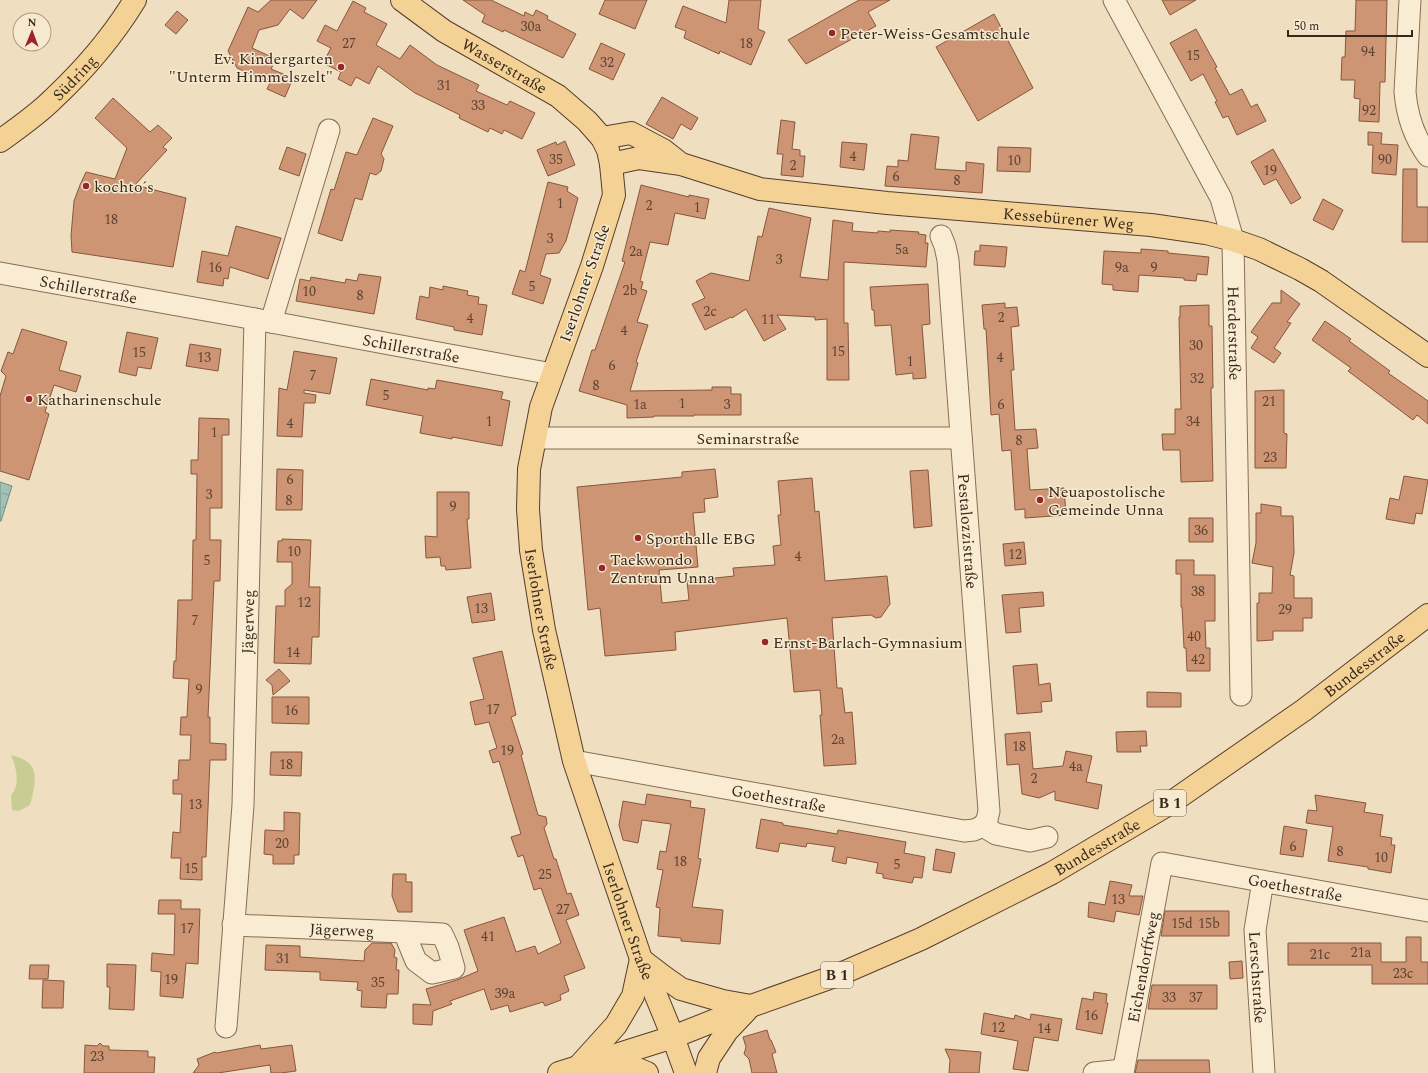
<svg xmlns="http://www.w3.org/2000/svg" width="1428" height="1073" viewBox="0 0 1428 1073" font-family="Spectral,serif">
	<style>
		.green { fill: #cacd93 }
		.water { fill: url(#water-ripples); stroke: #6a8f83 }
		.building { fill: #ce9574; stroke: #88563c }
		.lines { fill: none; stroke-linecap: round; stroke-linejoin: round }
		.minor-casing { stroke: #886e57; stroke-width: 23 }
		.major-casing { stroke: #563d2c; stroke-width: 24 }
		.minor { stroke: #faecd3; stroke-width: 21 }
		.major { stroke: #f4d195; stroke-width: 22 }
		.poi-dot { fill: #99252d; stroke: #f6e9cf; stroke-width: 1.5 }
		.labels { text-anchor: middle; stroke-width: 3; stroke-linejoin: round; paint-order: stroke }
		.number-label { font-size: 14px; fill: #5d4332 }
		.shield { fill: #f6e9cf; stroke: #706252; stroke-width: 1 }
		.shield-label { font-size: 15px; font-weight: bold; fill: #37281c }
		.poi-label { font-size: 16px; fill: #37281c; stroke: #f6e9cf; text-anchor: start }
		.street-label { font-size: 16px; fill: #37281c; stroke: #f6e9cf }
	</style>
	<defs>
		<pattern id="water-ripples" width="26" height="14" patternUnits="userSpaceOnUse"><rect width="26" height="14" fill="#a3c1b6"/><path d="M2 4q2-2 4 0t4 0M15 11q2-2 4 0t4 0" fill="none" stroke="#869d93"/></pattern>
	</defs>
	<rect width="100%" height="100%" fill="#efdebf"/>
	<path class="green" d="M11,755C42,762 36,781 30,805L19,811L12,810L11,795C21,784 16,767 11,755Z"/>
	<path class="water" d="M0,482L12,486L1,521H0Z"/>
	<path class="building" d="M271,0H317L303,19L290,9L278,25L259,30L252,48L276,59L271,69L293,78L285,97L267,89L270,83L237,68L228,51L248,7L258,12Z
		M463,0H491L524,16L525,12L533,16L536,10L548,16L547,19L576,34L563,58L504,30L503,32L482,22L485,15Z
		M605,0H647L635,29L599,14Z
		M729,0H761L758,29L765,32L751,65L720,51L719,54L684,38L686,31L675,27L683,6L726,23Z
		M859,0H890L868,12L876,26L806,64L788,40Z
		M1162,0H1196L1170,15Z
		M1356,0H1387L1385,82H1380L1379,122L1359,121L1360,99L1354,98L1355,80H1341L1342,57H1345L1346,31H1355Z
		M353,1L366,8L364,12L387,24L376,45L400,59L410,45L437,65L479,85L476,91L507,105L510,101L535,113L522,139L504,130L502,134L490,128L488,132L459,118L460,115L415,93L378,66L369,84L356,77L351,86L338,79L341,72L323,63L331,48L317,41L325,25L337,31Z
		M177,11L188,20L176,34L165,25Z
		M994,14L1033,88L978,121L936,47Z
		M1196,29L1217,67L1215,68L1230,95L1242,89L1251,107L1257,104L1266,121L1237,135L1228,116L1223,118L1215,102L1217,101L1203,74L1191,81L1170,43Z
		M601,43L625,54L613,80L589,69Z
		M662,97L698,118L691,130L681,124L673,139L646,124Z
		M113,98L150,132L158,125L172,138L163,147L167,150L135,185L186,198L173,267L72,252L71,236L74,201L80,185L86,172L115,179L127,148L95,118Z
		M373,118L393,126L381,154L384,159L381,171L376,175L370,173L362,200L355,198L342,241L318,233L331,189L334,190L346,152L357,155Z
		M781,120L795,122L792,149L800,150V156H805L803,177L781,175L783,154H777Z
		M1368,132L1382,133L1381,144L1398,145L1396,175L1372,173L1373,145H1368Z
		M911,134L939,137L935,169L966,171V162L984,164L982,193L885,186L887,166L898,167V160L908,161Z
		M565,141L575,165L548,176L537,150L556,142L557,145Z
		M842,142L867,144L864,170L840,167Z
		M287,147L306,154L299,176L279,169Z
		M998,147L1031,148L1030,172L997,171Z
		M1273,149L1301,198L1291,204L1276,179L1264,185L1251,162Z
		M1403,169H1417V207H1428V242H1402Z
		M548,182L568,187L567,191L578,198L566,241L559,253L546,254L540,275L551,279L543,304L512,294L520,270L525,272Z
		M641,185L689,197V195L709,199L705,219L675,213L668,245L650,242L640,281L643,282L641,289L647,291L637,322L648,325L636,362L638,363L630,391L712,390V387H731V394H741V415H694V416H654V417L627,418V405L579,391L592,350H595L625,262L622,261Z
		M1323,199L1343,210L1333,230L1313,220Z
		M769,208L811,218L800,277L828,280L833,220L853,223L852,231L878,233V231L890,232V230L919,232L918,234L926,235L925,243H928L926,267L844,262V323H848L849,380H827V319L815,320V317L777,315L786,329L764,341L746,309L732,318L731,317L705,330L692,304L705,298L696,281L711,273L749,281L758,236L762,237Z
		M236,226L281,238L268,279L230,267L228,279L224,278L223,286L197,282L202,251L228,256Z
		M980,245L1007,247L1005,267L974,265L975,251H980Z
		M1141,249L1168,251V253L1209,257L1207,275L1197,274L1196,281L1184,280V278L1139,275L1138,292L1113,290V285L1102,284L1104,251L1141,253Z
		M359,274L381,277L374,314L296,301L300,279L310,281L311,277L345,283L346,279L357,281Z
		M928,284L930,324L922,325L926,378L913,379V373L896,375L891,325L875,326L874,310H872L870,287Z
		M443,286L468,291L467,295L479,297L478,304L487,305L482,335L454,330V327L416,319L420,296L429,298L430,287L443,290Z
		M1281,290L1300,304L1287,322L1291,323L1274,348L1281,353L1274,363L1251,348L1258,337L1251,332L1272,303H1281Z
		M1005,303V308L1017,307L1019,326L1011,327L1014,370H1011L1015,430L1036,429L1038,448L1027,449L1030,490L1064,488L1066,515L1025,518V509L1015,510L1011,450L1002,451L999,414L991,415L986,329H984L982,305Z
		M1209,305V326H1212L1213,388H1211L1213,481L1181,482L1180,450H1163L1162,434H1175V409H1181L1179,317H1180V306Z
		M1325,321L1351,339L1349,341L1390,371L1388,373L1428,401V424L1417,415L1413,420L1348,371L1351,368L1312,340Z
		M22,329L67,342L59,370L81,376L76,392L54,385L45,412L49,414L29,480L0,471V396L6,376L1,371L8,352L13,354Z
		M127,332L158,338L151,369L138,367L136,376L119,372Z
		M190,344L221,349L218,371L186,366Z
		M294,351L337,358L330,394L304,390V393L316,395L315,403H304L302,437L277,436L279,388L287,390Z
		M371,379L428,390V388L435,389L437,380L503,392L501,399L510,401L502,446L452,437V439L420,433L423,416L366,405Z
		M1284,390V433L1287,434L1286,468H1255V391Z
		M199,418L229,419V435H222V508H210V540H221L220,581H214L208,717H210V743L226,744V760H210L206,857H202V880L180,879L181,858H171L173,832L180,833L182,794H173V780H178L179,760H190L191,735H180L181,717H187L189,679L173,678L174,661H176L178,600H192L193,540H196L197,474H191V460H198Z
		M277,469L303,470L302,510H276Z
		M715,469L718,497L704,499L705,512L693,513L698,567L659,570L662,603L689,600L687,581L734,576L733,568L775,565L773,546L781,545L778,515H781L778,481L801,479L812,478L815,512L819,511L825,581L887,576L890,604L881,617L876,618L871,615L832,618L837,688H842L845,713L852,712L856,764L824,766L820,715H822L820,690L794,692L787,618L675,632L676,650L605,656L600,608L588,610L577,487L682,477V472Z
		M928,470L932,526L914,528L910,471Z
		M1404,476L1428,480L1422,514L1416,513L1414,524L1386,519L1390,498L1399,500Z
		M437,492H469V519H467L471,568L446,570L445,566H441L440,557L426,558L425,536L437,537Z
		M1261,504L1281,507V516H1293L1294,553L1290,575L1294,576V598H1312V618H1303V631H1273V640L1257,641V603H1259V593H1272L1273,567L1252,563L1256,543V513H1261Z
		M1189,518H1213V542H1189Z
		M282,539L311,540L309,587H320L319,637H312L311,664L274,663L276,606H285V590L292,584V562H277L278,541H282Z
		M1024,542L1026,564L1005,566L1003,544Z
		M1176,560H1194V575H1215V621H1205L1206,648H1210V671H1187L1186,648H1184L1182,607H1181V574H1176Z
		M1043,592L1044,606L1019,608L1021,632L1006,633L1002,595Z
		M491,593L495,620L472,623L467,597Z
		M502,651L516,715L511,717L523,754L521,755L538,815L546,817L547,824L544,828L554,859H556L567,894L571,893L579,915L566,920L585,968L564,976L569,991L560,995L561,1000L545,1006L543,1002L510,1012L508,1005L491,1010L484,989L450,1001L452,1004L433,1011L432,1025L413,1024V1004L431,1005L426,989L457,980L478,971L464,930L504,917L516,952L535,946L538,954L561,943L541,888L534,890L523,855L518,857L511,837L521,834L499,761L493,763L489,751L497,748L489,722L475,725L470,702L484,699L473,658Z
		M1037,664L1039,685L1050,683L1052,701L1041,702L1042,712L1017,714L1013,666Z
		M279,669L290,681L273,695L272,685L266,680Z
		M1147,692L1181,693V707H1147Z
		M272,697H309V724L272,723Z
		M1146,731L1147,746H1140L1141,752H1117L1116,732Z
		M1030,732L1033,769L1063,766L1066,751L1092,756L1086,782L1102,785L1098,809L1055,800V791L1039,798L1022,794L1019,764L1007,765L1005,734Z
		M271,752H302L301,776L270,775Z
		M647,794L691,801L690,807L705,809L698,858L701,859L692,907L723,910L720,944L681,941V938L658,936L660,908L656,907L663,870L657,869L660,851L666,852L671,824L642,820L638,843L623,840L619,825L623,801L645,805Z
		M1315,795L1366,803L1364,812L1383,815L1380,836L1392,838L1391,845H1395L1391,873L1368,869V867L1328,861L1333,827L1306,823L1308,810L1317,811Z
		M284,812L300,813L299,855H294V864H273V855L264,854L265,830L284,831Z
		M761,819L783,823V825L809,829L837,834L838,830L906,842L904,853L925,857L922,878L914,877L912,883L883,878V874L876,873L878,863L847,857L846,864L832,861L835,847L807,843L806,847L780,843L778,852L756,848Z
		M1284,826L1307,830L1303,857L1280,854Z
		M936,849L955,853L951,873L933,870Z
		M393,874H406V882H412V912H398L392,896Z
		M1110,881L1132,885L1129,896H1143L1139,915L1116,911L1114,922L1088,917L1089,902L1105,905Z
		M159,900H181V909H200L198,964L186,963L183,998L160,996L161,972L151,971L152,953L174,955L175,914H158Z
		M1165,911H1229V936H1161Z
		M1406,937H1421V962H1428V984H1372V965H1288V943H1381V962H1406Z
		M372,943H391L395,950L394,957L397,958L396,970H399L398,994H387L386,1008L361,1007L362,991L357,990L358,982L320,980V972L265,970L266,945L300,946V957L364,961L365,950Z
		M1242,961L1243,978L1230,979L1229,962Z
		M107,964L136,965L134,1010L109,1009L110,987H107Z
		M30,965H49L48,979H29Z
		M43,980L64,981L63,1008H42Z
		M1152,985H1217V1009H1148Z
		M1094,992L1107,994L1106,1003H1108L1102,1034L1076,1029L1082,998L1093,1000Z
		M984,1013L1014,1019L1015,1015L1030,1020L1031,1014L1062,1019L1058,1041L1034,1037L1028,1071L1013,1069L1018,1041L981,1034Z
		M767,1030L770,1040H771L776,1052L772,1054L777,1073H752L749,1059L744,1054L746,1047L743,1037Z
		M100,1043L103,1046H109V1050L148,1051V1057H155L154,1073H84L85,1045L97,1046Z
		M260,1045L261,1049L292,1045L296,1071L281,1073H271L270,1065L218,1073H193L199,1065L197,1059L215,1052L216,1053Z
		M945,1049L981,1052L979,1073H949L950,1060Z
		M1138,1060H1209L1210,1073H1135Z"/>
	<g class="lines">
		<defs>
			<g id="minor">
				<path id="s1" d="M1114,0L1221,198L1233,240L1241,695"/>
				<path d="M1410,0L1405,92C1407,116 1414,137 1428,156"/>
				<path id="s2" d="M941,236L945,246L948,260L989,811L987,820L983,826"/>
				<path id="s3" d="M0,273L255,319L552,374"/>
				<path d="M271,322L329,130"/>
				<path id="s4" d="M535,438H961"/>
				<path id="s5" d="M574,761L964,831L974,830L983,826"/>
				<path d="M983,826L996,834L1030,841L1047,837"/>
				<path id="s6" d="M1263,881L1255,930L1264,1073"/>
				<path id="s7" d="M233,925L404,932L416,961L432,973L454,968L448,947L442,934L404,932"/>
				<path id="s8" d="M226,1027L243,805L255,319"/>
				<path d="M1094,1073L1123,1070"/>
				<path id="s9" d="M1123,1073L1162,863L1428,911"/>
			</g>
			<g id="major">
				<path id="s10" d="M402,0L444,31L558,96L587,121L602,138L608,150L611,164L614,195L592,266L541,407L529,469L528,509L531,550L544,630L574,761L641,959L673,1037L686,1073"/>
				<path d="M602,138L631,133L663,150L677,161"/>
				<path id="s11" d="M0,141C18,128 37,115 53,99C84,70 113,36 135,0"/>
				<path id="s12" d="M611,164L639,158L681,164L760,189L887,203L1151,225L1206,233L1233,240L1259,249L1300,269L1321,281L1428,356"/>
				<path d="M643,961L664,977L681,989L723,1001L751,1006"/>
				<path d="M578,1067L616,1025L633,996L641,959"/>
				<path d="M596,1068H635L647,1073"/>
				<path id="s13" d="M559,1073L673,1037L751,1006L838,975L921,939L1052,873L1169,804L1304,710L1428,615"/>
				<path d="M705,1073L709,1058L727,1031L746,1011"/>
			</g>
		</defs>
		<use href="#minor" class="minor-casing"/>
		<use href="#major" class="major-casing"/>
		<use href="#minor" class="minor"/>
		<use href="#major" class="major"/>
	</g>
	<g class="poi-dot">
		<circle cx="832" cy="33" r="4"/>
		<circle cx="341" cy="67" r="4"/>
		<circle cx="86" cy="186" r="4"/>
		<circle cx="29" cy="399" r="4"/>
		<circle cx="1040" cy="500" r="4"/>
		<circle cx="638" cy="538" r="4"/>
		<circle cx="602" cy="568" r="4"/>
		<circle cx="765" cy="642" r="4"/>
	</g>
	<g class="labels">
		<g class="number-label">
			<text x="531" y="31">30a</text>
			<text x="349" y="48">27</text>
			<text x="746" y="48">18</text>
			<text x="1368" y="56">94</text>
			<text x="1193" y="60">15</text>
			<text x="607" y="67">32</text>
			<text x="444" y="90">31</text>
			<text x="478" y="110">33</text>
			<text x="1369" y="115">92</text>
			<text x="853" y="161">4</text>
			<text x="556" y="164">35</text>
			<text x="1385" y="164">90</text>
			<text x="1014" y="165">10</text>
			<text x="793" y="170">2</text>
			<text x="1270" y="175">19</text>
			<text x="896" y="181">6</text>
			<text x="957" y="185">8</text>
			<text x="560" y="208">1</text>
			<text x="649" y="210">2</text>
			<text x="697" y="212">1</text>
			<text x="111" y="224">18</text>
			<text x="550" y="243">3</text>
			<text x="902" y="254">5a</text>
			<text x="636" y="256">2a</text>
			<text x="779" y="264">3</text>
			<text x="215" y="272">16</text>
			<text x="1122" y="272">9a</text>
			<text x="1154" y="272">9</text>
			<text x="532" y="291">5</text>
			<text x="630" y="295">2b</text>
			<text x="309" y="296">10</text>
			<text x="360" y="300">8</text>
			<text x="710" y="316">2c</text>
			<text x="1001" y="322">2</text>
			<text x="470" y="323">4</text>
			<text x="768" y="324">11</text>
			<text x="624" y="335">4</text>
			<text x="1196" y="350">30</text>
			<text x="838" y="356">15</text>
			<text x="139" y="357">15</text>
			<text x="204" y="362">13</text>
			<text x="1000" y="362">4</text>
			<text x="910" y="366">1</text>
			<text x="612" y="370">6</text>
			<text x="313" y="380">7</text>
			<text x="1197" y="383">32</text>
			<text x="596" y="390">8</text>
			<text x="386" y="400">5</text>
			<text x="1269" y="406">21</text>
			<text x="682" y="408">1</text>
			<text x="640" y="409">1a</text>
			<text x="727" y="409">3</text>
			<text x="1001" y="409">6</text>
			<text x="489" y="426">1</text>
			<text x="1193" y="426">34</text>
			<text x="290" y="428">4</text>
			<text x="214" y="437">1</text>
			<text x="1019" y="445">8</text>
			<text x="1270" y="462">23</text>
			<text x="290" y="484">6</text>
			<text x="209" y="499">3</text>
			<text x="289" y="505">8</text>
			<text x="453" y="511">9</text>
			<text x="1201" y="535">36</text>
			<text x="294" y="556">10</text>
			<text x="1015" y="559">12</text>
			<text x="798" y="561">4</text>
			<text x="207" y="565">5</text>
			<text x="1198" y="596">38</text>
			<text x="304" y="607">12</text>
			<text x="481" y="613">13</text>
			<text x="1285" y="614">29</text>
			<text x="195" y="625">7</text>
			<text x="1194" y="641">40</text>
			<text x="293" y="657">14</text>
			<text x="1198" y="664">42</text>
			<text x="199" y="694">9</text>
			<text x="493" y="714">17</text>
			<text x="291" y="715">16</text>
			<text x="838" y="744">2a</text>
			<text x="1019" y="751">18</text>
			<text x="507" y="755">19</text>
			<text x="286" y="769">18</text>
			<text x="1076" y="771">4a</text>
			<text x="1034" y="783">2</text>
			<text x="195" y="809">13</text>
			<text x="282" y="848">20</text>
			<text x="1293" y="851">6</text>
			<text x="1340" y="856">8</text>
			<text x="1381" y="862">10</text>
			<text x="680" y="866">18</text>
			<text x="897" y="869">5</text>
			<text x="191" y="873">15</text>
			<text x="545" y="879">25</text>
			<text x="1118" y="904">13</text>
			<text x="563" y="914">27</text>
			<text x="1182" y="928">15d</text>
			<text x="1209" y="928">15b</text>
			<text x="187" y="933">17</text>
			<text x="488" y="941">41</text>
			<text x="1361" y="957">21a</text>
			<text x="1320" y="959">21c</text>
			<text x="283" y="963">31</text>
			<text x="1403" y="978">23c</text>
			<text x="171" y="984">19</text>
			<text x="378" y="987">35</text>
			<text x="505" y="998">39a</text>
			<text x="1169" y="1002">33</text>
			<text x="1196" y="1002">37</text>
			<text x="1091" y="1020">16</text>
			<text x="998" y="1032">12</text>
			<text x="1044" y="1033">14</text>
			<text x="97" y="1061">23</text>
		</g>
		<g class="shield">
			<rect x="1154" y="790" width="32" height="26" rx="3"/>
			<rect x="821" y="962" width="32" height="26" rx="3"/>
		</g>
		<g class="shield-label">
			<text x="1170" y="808">B 1</text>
			<text x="837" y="980">B 1</text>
		</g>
		<g class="poi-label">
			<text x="840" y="39">Peter-Weiss-Gesamtschule</text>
			<text x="333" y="64" text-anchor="end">Ev. Kindergarten<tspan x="333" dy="18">"Unterm Himmelszelt"</tspan></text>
			<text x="94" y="192">kochto´s</text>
			<text x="37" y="405">Katharinenschule</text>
			<text x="1048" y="497">Neuapostolische<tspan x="1048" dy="18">Gemeinde Unna</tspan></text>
			<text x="646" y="544">Sporthalle EBG</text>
			<text x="610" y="565">Taekwondo<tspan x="610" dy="18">Zentrum Unna</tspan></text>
			<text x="773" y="648">Ernst-Barlach-Gymnasium</text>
		</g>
		<g class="street-label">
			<text dy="6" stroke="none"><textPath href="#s10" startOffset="122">Wasserstraße</textPath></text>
			<text dy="6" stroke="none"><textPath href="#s11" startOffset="98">Südring</textPath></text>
			<text dy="6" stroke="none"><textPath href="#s12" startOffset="464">Kessebürener Weg</textPath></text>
			<text transform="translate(584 283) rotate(-71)" y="6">Iserlohner Straße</text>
			<text dy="6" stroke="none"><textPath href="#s3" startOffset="90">Schillerstraße</textPath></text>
			<text dy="6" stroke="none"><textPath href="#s1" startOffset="362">Herderstraße</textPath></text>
			<text dy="6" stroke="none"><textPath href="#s3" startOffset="418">Schillerstraße</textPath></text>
			<text dy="6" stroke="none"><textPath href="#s4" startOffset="213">Seminarstraße</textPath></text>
			<text dy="6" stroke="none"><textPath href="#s2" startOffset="297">Pestalozzistraße</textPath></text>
			<text dy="6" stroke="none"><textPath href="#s10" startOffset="732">Iserlohner Straße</textPath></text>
			<text dy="6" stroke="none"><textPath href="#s8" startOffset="406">Jägerweg</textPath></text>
			<text dy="6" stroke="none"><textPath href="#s13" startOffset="909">Bundesstraße</textPath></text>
			<text dy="6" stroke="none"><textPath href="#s5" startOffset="208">Goethestraße</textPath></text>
			<text dy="6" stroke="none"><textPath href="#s13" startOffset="585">Bundesstraße</textPath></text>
			<text dy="6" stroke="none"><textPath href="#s9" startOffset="349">Goethestraße</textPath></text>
			<text dy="6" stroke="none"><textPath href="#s10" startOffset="1056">Iserlohner Straße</textPath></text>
			<text dy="6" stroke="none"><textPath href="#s7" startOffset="109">Jägerweg</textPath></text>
			<text dy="6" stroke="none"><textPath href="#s9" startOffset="108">Eichendorffweg</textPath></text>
			<text dy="6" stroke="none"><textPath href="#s6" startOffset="97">Lerschstraße</textPath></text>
		</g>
	</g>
	<g transform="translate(32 32) rotate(1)"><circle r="19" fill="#f6e9cf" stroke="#aa9c87"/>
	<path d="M0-3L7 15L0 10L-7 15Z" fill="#99252d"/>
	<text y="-6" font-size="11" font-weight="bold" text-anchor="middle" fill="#37281c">N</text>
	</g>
	<path d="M1288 30v6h124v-6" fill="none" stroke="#37281c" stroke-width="2"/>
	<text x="1294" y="30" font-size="12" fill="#37281c" stroke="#f6e9cf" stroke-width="3" paint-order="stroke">50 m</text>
</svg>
